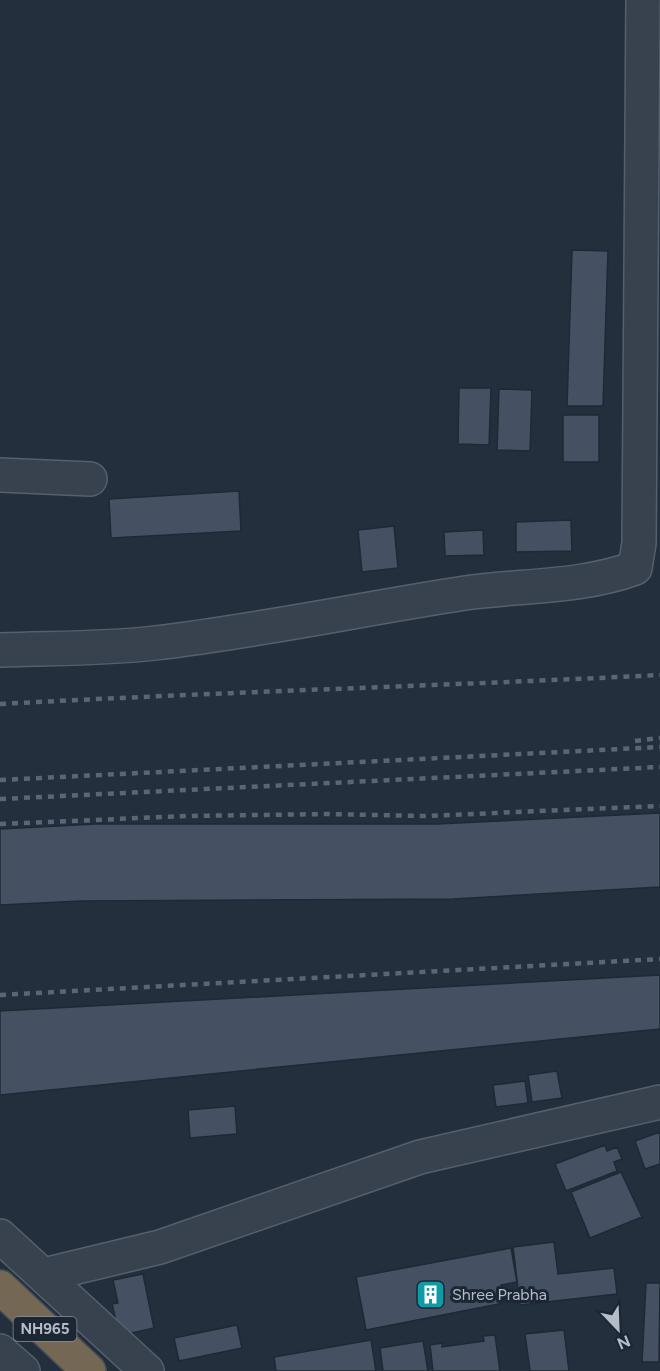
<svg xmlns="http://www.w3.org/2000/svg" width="660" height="1371" viewBox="0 0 660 1371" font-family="Figtree,sans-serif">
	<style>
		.building { fill: #455162; stroke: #1f2835; stroke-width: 1.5 }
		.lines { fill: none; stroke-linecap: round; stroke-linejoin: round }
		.minor-casing { stroke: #565f6c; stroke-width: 36 }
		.highway-casing { stroke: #434c59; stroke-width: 36 }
		.minor { stroke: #38414e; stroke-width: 33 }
		.highway { stroke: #746855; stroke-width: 33 }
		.rail { stroke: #5a6575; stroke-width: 4.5; stroke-dasharray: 6 6; stroke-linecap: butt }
		.labels { text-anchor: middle; stroke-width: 6; stroke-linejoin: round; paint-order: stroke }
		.shield { fill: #1d2633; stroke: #878f9c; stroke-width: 1.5 }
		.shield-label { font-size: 15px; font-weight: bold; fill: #b4bcc9 }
		.poi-label { font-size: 16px; fill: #b4bcc9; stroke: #1d2633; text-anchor: start }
	</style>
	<rect width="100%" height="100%" fill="#242f3e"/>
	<path class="building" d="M572,250L608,251L603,406H567Z
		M459,388H491L489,445L458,444Z
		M499,389L532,390L530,451L497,450Z
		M563,415H599V462H563Z
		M239,491L241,531L111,538L109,499Z
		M571,520L572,551L516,552V522Z
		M394,526L398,568L362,572L358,530Z
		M483,530L484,555L445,556L444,532Z
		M660,813V887L453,899L80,901L0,905V829L96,824H437Z
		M660,975V1029L0,1095V1011Z
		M557,1071L562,1098L532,1102L528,1075Z
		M525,1081L528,1103L496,1107L493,1085Z
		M235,1106L237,1134L190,1138L188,1110Z
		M660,1132V1164L645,1169L635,1141Z
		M605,1145L607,1151L617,1147L622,1159L614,1162L617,1171L566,1191L555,1164Z
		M621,1172L642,1217L590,1238L571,1192Z
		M554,1242L558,1274L614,1268L617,1294L520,1305L513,1247Z
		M511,1248L517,1282L501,1285L504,1303L366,1330L356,1277Z
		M143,1274L154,1328L123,1335L121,1324L117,1325L112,1304L118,1303L113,1280Z
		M646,1283H660L659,1362H642Z
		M237,1325L242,1348L179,1361L174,1338Z
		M564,1330L569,1371H530L525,1334Z
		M495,1335L500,1371H433L430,1345L442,1343V1347L484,1341L483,1336Z
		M371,1340L376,1371H276L274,1357Z
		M423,1341L428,1371H383L380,1348Z"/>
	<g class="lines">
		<defs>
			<path id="minor" d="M0,475L90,479
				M0,650C50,648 105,649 155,643C259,631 361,609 465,593C521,585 581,588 635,568L639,543L643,0
				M0,1236L147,1371
				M44,1275L160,1247L420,1157L660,1102
				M0,1351L23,1371"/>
			<path id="highway" d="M0,1287L89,1371"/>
		</defs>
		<use href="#minor" class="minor-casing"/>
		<use href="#highway" class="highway-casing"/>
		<use href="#minor" class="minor"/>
		<use href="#highway" class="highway"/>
		<path class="rail" d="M0,704C220,692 440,686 660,675
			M635,741L660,738
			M0,780L660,747
			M0,799L660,767
			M0,824L187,816L328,814L424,816L660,806
			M0,995L660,959"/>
	</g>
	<defs>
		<symbol id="building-square" viewBox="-11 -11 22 22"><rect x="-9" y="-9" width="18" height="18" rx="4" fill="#0f9aa8" stroke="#1d2633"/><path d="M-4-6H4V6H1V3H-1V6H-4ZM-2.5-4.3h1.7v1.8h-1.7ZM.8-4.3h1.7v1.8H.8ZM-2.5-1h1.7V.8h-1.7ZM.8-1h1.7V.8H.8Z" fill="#fff"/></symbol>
	</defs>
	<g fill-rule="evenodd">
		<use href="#building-square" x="414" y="1278" width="33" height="33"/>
	</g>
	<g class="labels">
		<rect class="shield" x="13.5" y="1317" width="63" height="24" rx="4.5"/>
		<g class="shield-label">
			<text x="45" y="1334">NH965</text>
		</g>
		<g class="poi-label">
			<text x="452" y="1300">Shree Prabha</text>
		</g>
	</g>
	<g transform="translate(618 1329) rotate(157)" stroke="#1d2633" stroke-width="4.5" paint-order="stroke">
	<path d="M0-4.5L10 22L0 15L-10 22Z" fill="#b4bcc9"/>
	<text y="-9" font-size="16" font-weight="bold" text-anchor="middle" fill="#b4bcc9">N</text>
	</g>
</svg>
